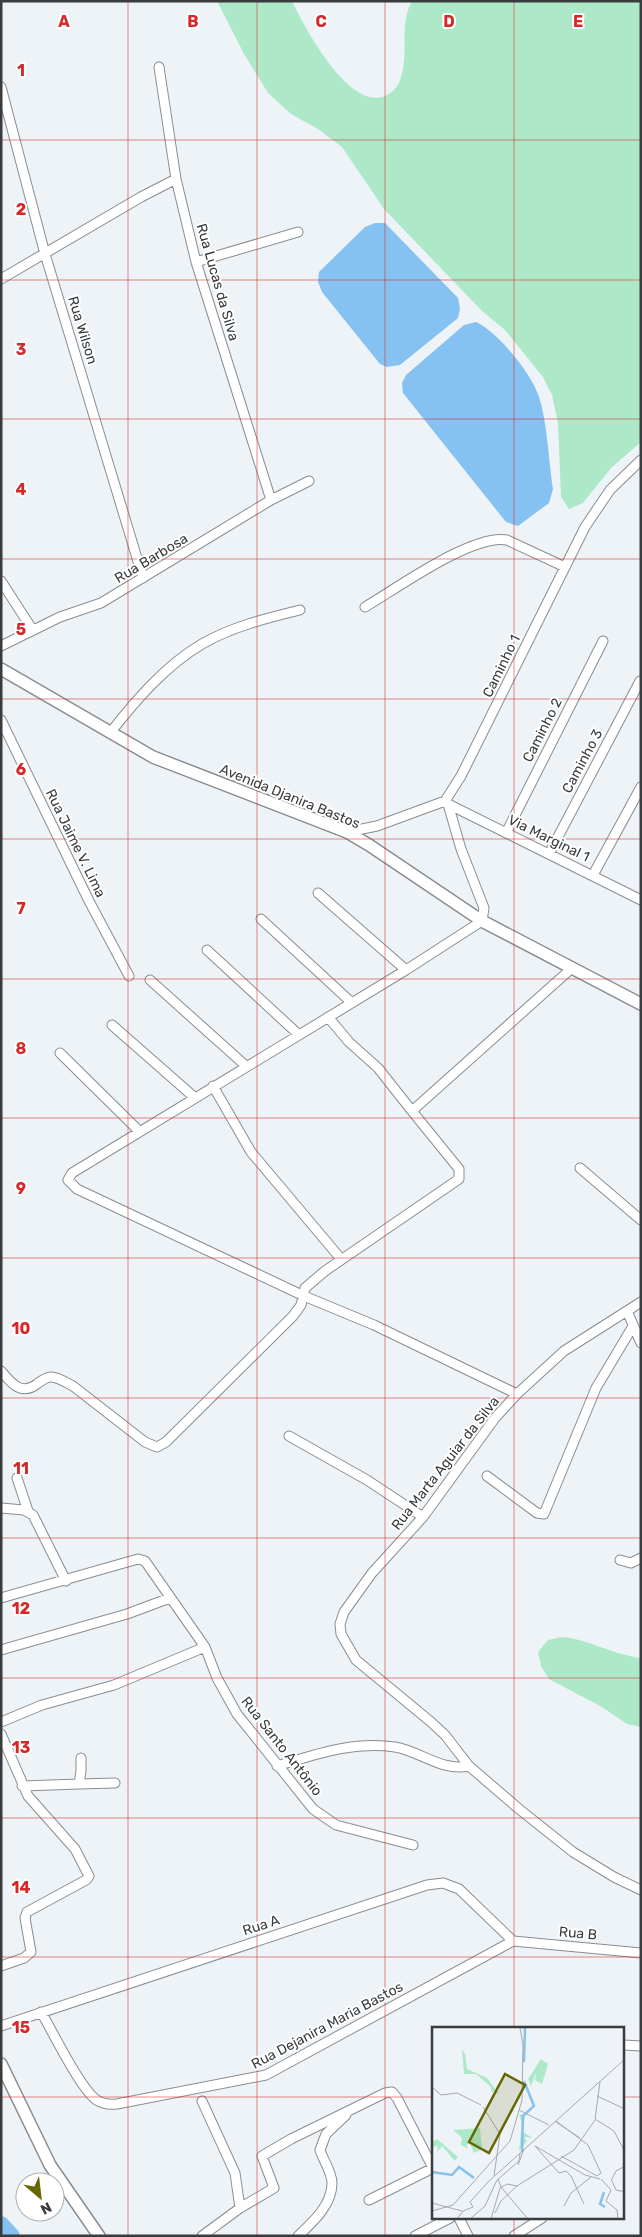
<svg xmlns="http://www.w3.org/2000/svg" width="642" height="2237" viewBox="0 0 642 2237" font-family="Rubik,sans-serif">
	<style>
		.green { fill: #ade9c8 }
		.water { fill: #85c2f2 }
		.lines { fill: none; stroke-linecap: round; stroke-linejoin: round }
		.river { stroke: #85c2f2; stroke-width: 16 }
		.minor-casing { stroke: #898d91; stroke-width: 11 }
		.major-casing { stroke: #898d91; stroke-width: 14 }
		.minor { stroke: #fff; stroke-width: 9 }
		.major { stroke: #fff; stroke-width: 11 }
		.grid { fill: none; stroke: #d62828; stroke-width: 1; stroke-opacity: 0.55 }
		.labels { text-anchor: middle; stroke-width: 4; stroke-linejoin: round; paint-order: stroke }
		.street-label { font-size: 14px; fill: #393b3d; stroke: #fff }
		.inset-river { fill: none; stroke: #85c2f2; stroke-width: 2.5 }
		.inset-road { fill: none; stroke: #a6a9ad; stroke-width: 1 }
		.view { fill: #676701; fill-opacity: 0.15; stroke: #676701; stroke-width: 2.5 }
		.inset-edge { fill: none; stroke: #393b3d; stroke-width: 2.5 }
		.grid-label { font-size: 16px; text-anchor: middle; font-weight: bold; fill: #d62828; stroke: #fff; stroke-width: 4; stroke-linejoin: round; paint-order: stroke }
	</style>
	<rect width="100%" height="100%" fill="#eef3f7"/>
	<path class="green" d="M217,1H292C305,28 349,111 385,96C392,93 398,87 400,80C410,55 398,26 412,1H641V442L611,468L583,503L569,509L561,497L558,423L552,395L543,377L505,330L482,311L384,209L342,147L318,129L291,114L268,93L244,54Z
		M562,1637C589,1639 613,1655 641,1658V1727L627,1724L602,1707L549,1679L541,1666L538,1652L548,1640Z"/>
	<path class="water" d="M375,223H385L458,298L460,309L458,318L400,365L387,367L380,364L322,292L318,282L319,272L365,227Z
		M476,322C498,332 532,374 539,397C547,421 549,463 553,489L549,503L518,526L506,522L403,393L402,383L406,375L464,325Z"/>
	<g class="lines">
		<path class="river" d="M1,2224L12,2236"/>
		<defs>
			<path id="minor" d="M159,67L176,179L196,262L271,500
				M1,87L45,254L143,578
				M196,262L298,232
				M1,279L141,197L176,179
				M1,581L32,629
				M365,607C396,589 473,533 507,540L565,567
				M1,646L60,617L101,603L271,500L309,481
				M1,720L89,901L129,976
				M110,733C135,701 166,665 202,644C231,627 267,618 300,610
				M446,803L641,900
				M448,804L461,849L484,908L482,921L406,970L72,1173L68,1180L77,1189L304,1296L374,1325L517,1394
				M347,832L377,826L445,801L461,776L585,527L610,490L641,460
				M506,833L603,641
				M549,854L640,681
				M593,875L641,787
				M318,893L406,970
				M261,919L352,1003
				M207,950L298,1034
				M150,980L246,1066
				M328,1017L349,1042L378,1068L412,1111
				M112,1025L194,1097
				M60,1053L139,1131
				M213,1086L251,1152L341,1259
				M580,1168L641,1220
				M641,1302L564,1351L517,1394L495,1418L423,1517L372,1573L344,1612L340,1624L341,1634L356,1660L431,1722L445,1735L469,1766L519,1809L573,1852L614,1877L641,1890
				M627,1311L641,1343
				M1,1371C11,1383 21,1396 37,1384C41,1381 46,1377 51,1377C58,1377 67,1383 73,1386L145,1442L157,1447L166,1442L293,1316L301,1305L305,1288L325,1271L459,1179V1169L412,1111L572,968
				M289,1436L367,1480L423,1517
				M487,1476L537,1513L544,1514L596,1388L633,1326
				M17,1478L28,1511
				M1,1508L24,1510L33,1515L66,1581
				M620,1560L631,1563L641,1558
				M1,1598L138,1559L145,1561L205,1647L217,1678L237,1714L313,1809L336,1825L413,1845
				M1,1650L127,1614L170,1598
				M1,1722L42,1705L114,1685L205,1647
				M1,1734L28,1796L75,1849L89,1876L86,1880L27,1912L25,1918L31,1952L24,1958L1,1966
				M277,1766C317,1754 353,1741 395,1747C420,1751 442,1772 469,1766
				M79,1784L115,1783
				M22,1786L79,1784L81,1771V1758
				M513,1941L641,1953
				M41,2012C54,2034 78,2084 95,2099C102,2104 109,2105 117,2104L266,2075L513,1941
				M1,2026L427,1885L443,1883L459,1889L513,1941
				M623,2045L641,2046
				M202,2101L235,2173L240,2208
				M369,2200L433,2168
				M459,2218L468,2236
				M202,2236L240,2208L274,2188L262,2156L291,2139L385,2093L392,2092L397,2098L433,2168
				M298,2236C313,2222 332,2205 332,2183C332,2172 323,2160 320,2150L326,2134L346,2115
				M415,2236L450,2218
				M514,2236L542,2218"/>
			<path id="major" d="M1,669L153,757L347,832L369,845L482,921L641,1004
				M1,2064L50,2165L99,2236"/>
		</defs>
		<use href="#minor" class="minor-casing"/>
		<use href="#major" class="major-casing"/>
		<use href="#minor" class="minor"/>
		<use href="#major" class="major"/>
	</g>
	<path class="grid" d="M128,1V2236M257,1V2236M385,1V2236M514,1V2028M1,140H641M1,280H641M1,419H641M1,559H641M1,699H641M1,839H641M1,979H641M1,1118H641M1,1258H641M1,1398H641M1,1538H641M1,1678H641M1,1818H641M1,1957H641M1,2097H433M623,2097H641M514,2218V2236"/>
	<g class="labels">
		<g class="street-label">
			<text transform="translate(218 282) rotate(74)" y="5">Rua Lucas da Silva</text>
			<text transform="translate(83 330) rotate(73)" y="5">Rua Wilson</text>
			<text transform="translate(151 558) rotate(-31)" y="5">Rua Barbosa</text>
			<text transform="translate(501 666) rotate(-64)" y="5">Caminho 1</text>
			<text transform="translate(542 730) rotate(-63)" y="5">Caminho 2</text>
			<text transform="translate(582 761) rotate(-62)" y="5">Caminho 3</text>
			<text transform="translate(290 796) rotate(22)" y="5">Avenida Djanira Bastos</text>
			<text transform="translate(549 838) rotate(26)" y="5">Via Marginal 1</text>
			<text transform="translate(76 843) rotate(64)" y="5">Rua Jaime V. Lima</text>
			<text transform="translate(445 1463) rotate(-52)" y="5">Rua Marta Aguiar da Silva</text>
			<text transform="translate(282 1746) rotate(52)" y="5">Rua Santo Antônio</text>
			<text transform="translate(261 1925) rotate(-18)" y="5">Rua A</text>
			<text transform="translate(578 1933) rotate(5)" y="5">Rua B</text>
			<text transform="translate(327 2025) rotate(-28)" y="5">Rua Dejanira Maria Bastos</text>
		</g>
	</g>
	<g transform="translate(432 2027)">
		<rect width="192" height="192" fill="#eef3f7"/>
		<path d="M30,22L33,27L35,42L55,51L67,67L59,64V60L44,47H32ZM109,32L116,37L110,57L103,53L104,46L99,59L96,52ZM93,87L91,105L101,111L92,110L95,114L87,124L90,96L87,88ZM48,101L50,122L42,126L38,117L34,118L36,122L29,118L30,111L21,103ZM5,112L26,130L23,134L10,119L5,125L6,119L0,120V115Z" fill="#ade9c8"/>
		<path class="inset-river" d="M92,35L93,1M90,125L91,89L102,79L92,54M0,145L20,148L27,140L42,151M172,165L168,177L173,180"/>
		<path class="inset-road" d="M0,60L9,68L25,66L49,78M165,69L193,82M51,80L68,107L62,149M87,83L117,98M163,92L182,104L193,125M163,92L168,55M124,94L156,118L169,146L165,149M124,95L148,111M103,119L127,146L134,144L139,149L152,177M103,119L153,148L168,152M129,129L165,149M86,138L92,122M66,152L69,160L96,192M169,152L179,163L174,174L185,183L186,192M179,154L184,144L193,139M180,154L184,163L193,165M85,159L142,123L163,93M0,176L30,184M132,179L139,166L159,150M0,184L21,178L78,114L90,73L91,18L88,1M63,186L69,174L85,159M25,192L31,184L41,180L38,175L57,154L193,32M38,192L53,179L65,153L87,134L88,126M59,192L68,161L75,157L85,159"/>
		<path class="view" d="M73,47L93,58L57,126L37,115Z"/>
		<rect width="192" height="192" class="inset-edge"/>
	</g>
	<g class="grid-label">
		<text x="64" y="27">A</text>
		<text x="193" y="27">B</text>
		<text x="321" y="27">C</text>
		<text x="449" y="27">D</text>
		<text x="578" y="27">E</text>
		<text x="21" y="76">1</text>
		<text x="21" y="215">2</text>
		<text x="21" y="355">3</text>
		<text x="21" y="495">4</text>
		<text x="21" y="635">5</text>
		<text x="21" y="775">6</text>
		<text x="21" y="914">7</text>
		<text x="21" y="1054">8</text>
		<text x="21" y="1194">9</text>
		<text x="21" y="1334">10</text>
		<text x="21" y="1474">11</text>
		<text x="21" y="1614">12</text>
		<text x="21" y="1753">13</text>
		<text x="21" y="1893">14</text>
		<text x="21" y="2033">15</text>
	</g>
	<rect width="642" height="2237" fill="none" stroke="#393b3d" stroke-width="5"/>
	<g transform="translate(40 2197) rotate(152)"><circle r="24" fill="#ffffff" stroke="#b0b1b1"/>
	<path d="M0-4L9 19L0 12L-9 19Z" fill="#676701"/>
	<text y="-8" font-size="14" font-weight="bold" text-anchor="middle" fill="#393b3d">N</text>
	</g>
</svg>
